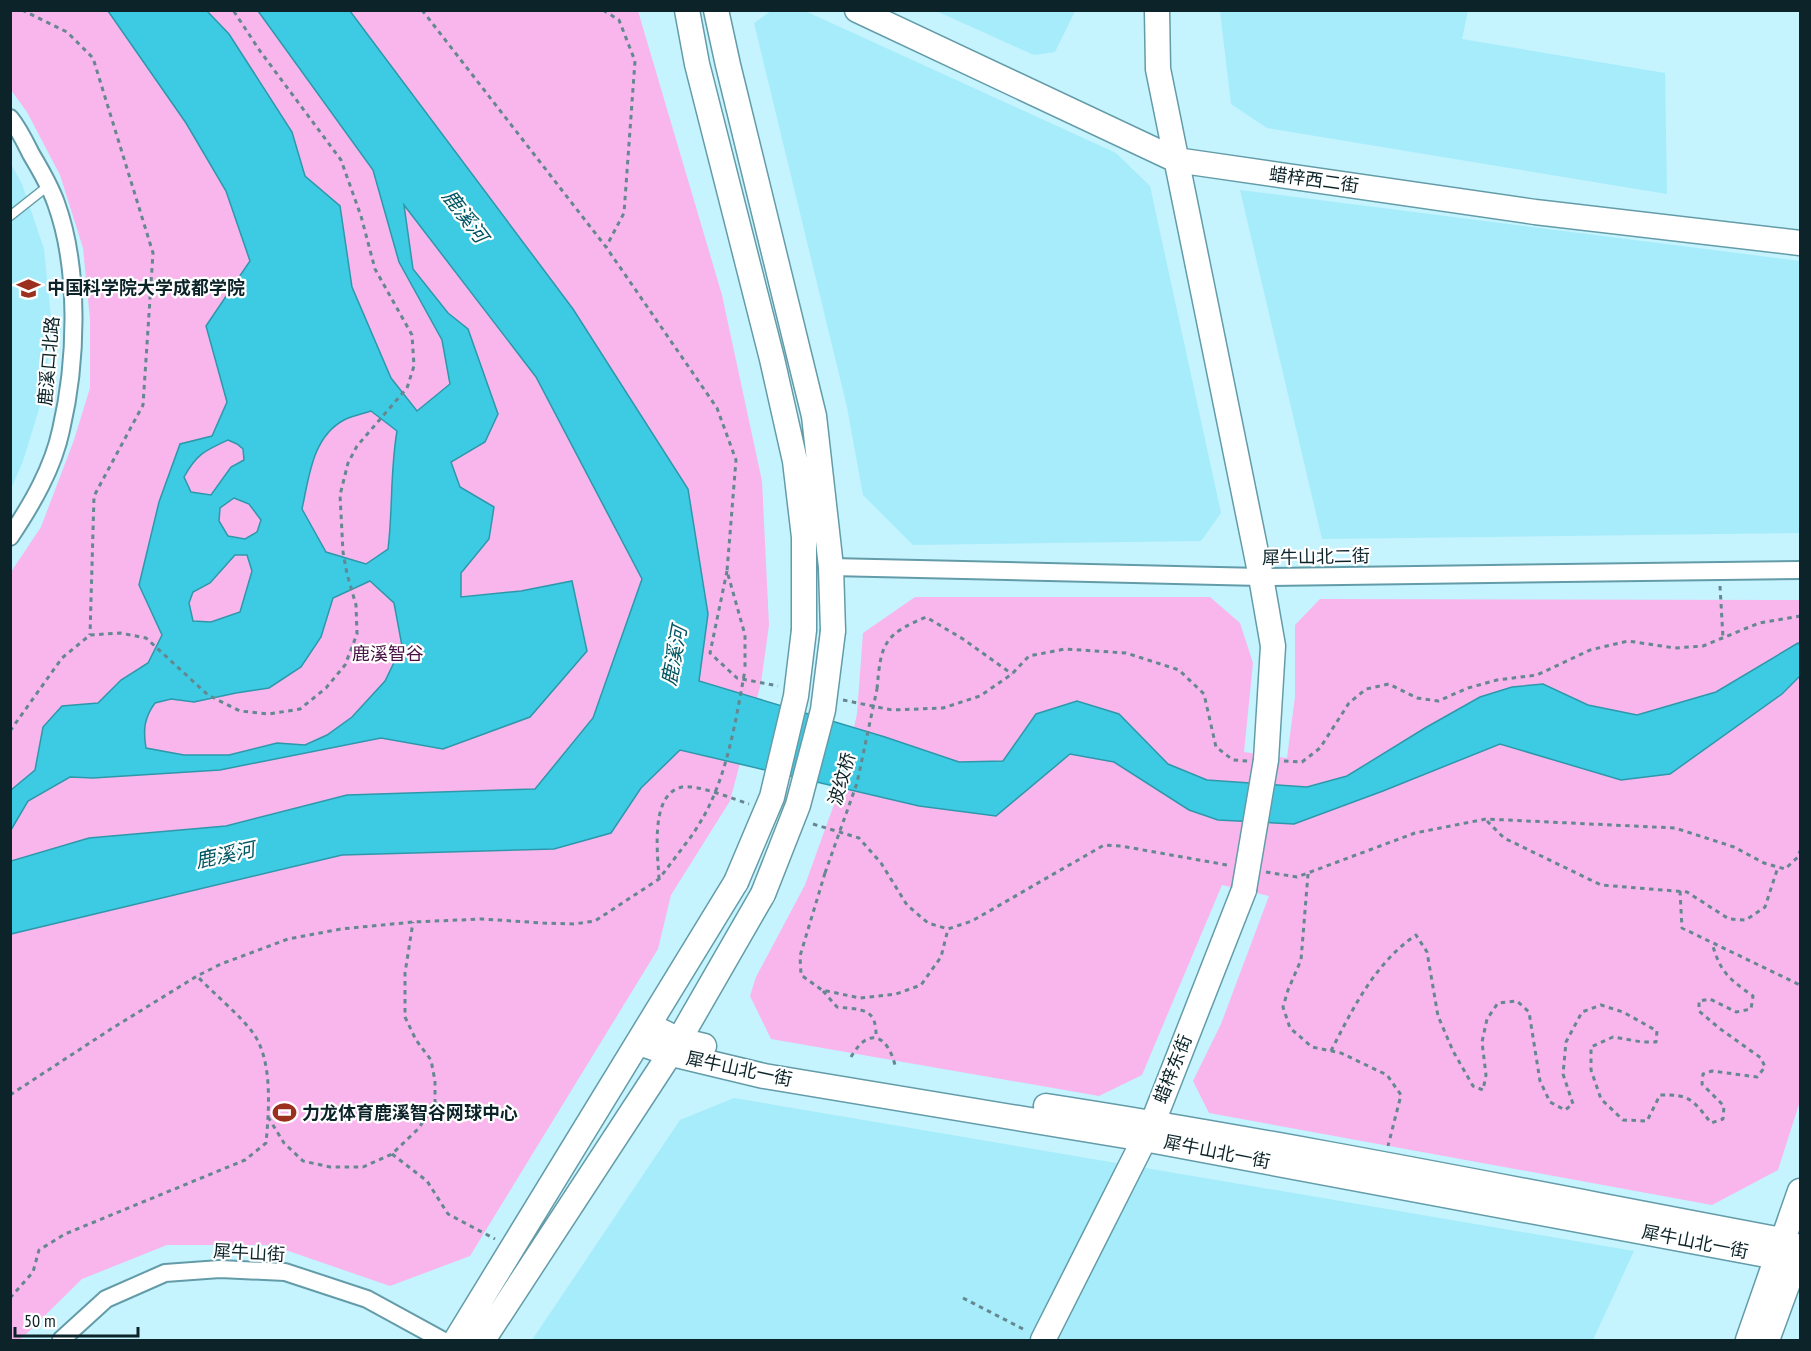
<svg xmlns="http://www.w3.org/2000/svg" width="1811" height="1351" viewBox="0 0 1811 1351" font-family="'PT Sans Narrow','Noto Sans SC',sans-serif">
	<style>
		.built { fill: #a6ecfb }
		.green { fill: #f8b6ed }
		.water { fill: #3dcae3; stroke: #2e98ab; stroke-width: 1.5; fill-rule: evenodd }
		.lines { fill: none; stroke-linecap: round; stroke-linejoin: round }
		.lane-casing { stroke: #639ca8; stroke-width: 11 }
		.street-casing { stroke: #639ca8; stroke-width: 20 }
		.secondary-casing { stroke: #639ca8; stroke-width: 27 }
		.path { stroke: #65878f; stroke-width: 3; stroke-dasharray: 4.5 4.5; stroke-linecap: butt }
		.lane { stroke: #fff; stroke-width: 8 }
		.street { stroke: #fff; stroke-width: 16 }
		.secondary { stroke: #fff; stroke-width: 24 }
		.secondary-bridge-casing { stroke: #639ca8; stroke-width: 27; stroke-linecap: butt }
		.path-bridge { stroke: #65878f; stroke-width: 3; stroke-dasharray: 4.5 4.5; stroke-linecap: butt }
		.secondary-bridge { stroke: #fff; stroke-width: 24 }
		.labels { text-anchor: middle; stroke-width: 4.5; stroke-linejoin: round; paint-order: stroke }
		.street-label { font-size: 18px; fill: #0c2429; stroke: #fff }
		.poi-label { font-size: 18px; font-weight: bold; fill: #0c2429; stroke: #fff; text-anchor: start }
		.park-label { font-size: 18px; fill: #480f43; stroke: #fff }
		.water-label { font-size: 20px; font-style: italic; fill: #005663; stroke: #fff }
	</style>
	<rect width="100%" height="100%" fill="#c5f3fe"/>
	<path class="built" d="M771,11H805L1116,153L1150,186L1221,513L1201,541L913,545L863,495L847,407L754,23Z
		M936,11H1075L1055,52L1034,55Z
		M1220,11H1468L1462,39L1665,73L1667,194L1267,128L1231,104Z
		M11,164L22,184L44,249L52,327L43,396L23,461L11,489Z
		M1240,190L1800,261V533L1322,539Z
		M734,1098L1634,1251L1593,1340H532L680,1120Z"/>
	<path class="green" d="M11,11H638L722,295L762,481L769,625L761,683L730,801L671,895L658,949L470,1256L390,1286L271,1245H167L82,1279L20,1340H11V572L41,527L74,440L90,388V319L83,248L60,175L27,112L11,90Z
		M915,597H1210L1240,623L1253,663L1244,752L1287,758L1295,697V625L1320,599L1800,600V1101L1778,1170L1712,1205L1209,1113L1193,1081L1221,1024L1269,896L1222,885L1142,1075L1099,1096L771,1039L750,996L756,977L805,885L841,785L857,714L863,633Z"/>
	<path class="water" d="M108,11H207L229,34L292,132L305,176L340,206L352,287L391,378L417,411L450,384L442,340L399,262L373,170L258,11H350L573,309L688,489L708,614L699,681L885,737L959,762L1003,761L1036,714L1077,701L1119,714L1168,764L1207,780L1307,787L1347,776L1425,728L1480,697L1512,687L1543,684L1588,705L1637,715L1716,692L1798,643L1800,645V676L1782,694L1670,774L1621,780L1500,744L1383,791L1294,824L1218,820L1189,810L1114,762L1070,754L996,816L919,806L680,750L641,788L611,833L554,849L342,855L11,934V861L89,838L226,826L347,795L535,789L593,718L642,579L536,377L404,205L413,269L448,313L468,329L498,414L485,442L451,462L460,487L494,507L489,539L461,573V597L521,591L572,581L587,651L530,717L443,749L381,738L220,770L93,778L70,777L28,801L11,830V790L35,770L43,727L62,706L98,703L121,680L148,663L162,635L139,585L159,502L180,444L212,436L227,402L206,326L250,261L226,191L186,123ZM371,411L397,431C390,471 393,509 388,549L366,564L326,552L302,509C309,478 312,437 344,420C352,416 362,414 371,411ZM228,440L237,444L243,449L244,460L231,467L211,495L191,492L184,477C197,454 204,451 228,440ZM234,498L249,504L261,520L257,532L245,539L228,536L219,521L220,508ZM235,555H247L252,571L240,612L211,622L193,621L189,603L193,592L210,583ZM370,581L394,603L402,646L385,681L352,717L327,735L305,745L277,743L229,755H184L146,748C143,730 144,718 155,703L171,699L194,702L236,693L269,688L301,667L321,637L333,598Z"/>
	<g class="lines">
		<defs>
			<path id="lane" d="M10,216L48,186"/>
			<path id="street" d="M10,118C19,129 25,142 31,154C40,169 50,186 56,203C80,269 77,362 61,430C53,468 32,504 10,537
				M831,567L1261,577L1800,570
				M61,1340L106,1299L165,1273L220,1269L285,1272L367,1299L442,1340"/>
			<path id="secondary" d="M687,10L697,64L772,359L795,461L804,537V630
				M716,10L728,65L814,416L831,567L833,631
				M857,10L1176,160L1535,212L1800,243
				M1157,10L1158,69L1261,577L1273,646L1266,760
				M649,1025L679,1040L704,1046
				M639,1043L668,1053L764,1076L1144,1139L1777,1257L1795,1263
				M1046,1106C1292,1144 1537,1194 1782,1240L1800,1248
				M456,1340L736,882
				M483,1340L679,1040L763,894
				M1043,1340L1153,1122L1244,890
				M1748,1340L1800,1191
				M1767,1340L1800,1250"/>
		</defs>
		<use href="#lane" class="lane-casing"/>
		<use href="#street" class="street-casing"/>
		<use href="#secondary" class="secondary-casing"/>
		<path class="path" d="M22,10L67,32L93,58L153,253L143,405L94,496L90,635
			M422,10L606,247L717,408L736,460L727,571L745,635V670
			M603,10L619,20L635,61L624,213L606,247
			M727,571L710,653L737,678L778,686
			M1720,586L1723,638
			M877,689C881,644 883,635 926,617L963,639L1012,674
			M843,700L892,710L943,708L980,696L1012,674L1029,656L1065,649L1126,653L1179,670L1204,694L1216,747L1233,760L1248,761
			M10,731L62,658L90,635L120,633L146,638L208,695L240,711L269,714L300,709L326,688L345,665L357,634L356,605L347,574L343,552L340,495L348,463L357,446L407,388L414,366L412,335L375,269L361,216L341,160L260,51L233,10
			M1284,761L1302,762L1320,748L1349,703L1366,689L1389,684L1417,698L1438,701L1468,688L1497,680L1537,675L1590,650L1628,641L1675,648L1703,646L1759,623L1800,616
			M1487,821L1504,838L1601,885L1687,892L1729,919L1746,920L1765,907L1778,867
			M813,824L859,838L881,863L907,905L928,923L948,929L972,921L1104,845L1121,846L1227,865
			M1266,872L1297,877L1415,833L1486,819L1675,828L1734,847L1764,863L1785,869L1798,857L1800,851
			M825,873L800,956L801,975L822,990L860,998L896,994L921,985L941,957L948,929
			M1308,874L1301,960L1288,990L1283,1007L1290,1028L1312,1047L1341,1053L1387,1075L1401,1095L1388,1146
			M659,879C658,856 649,794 682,787C696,784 734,799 749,804
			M1680,891L1682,928L1800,985
			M823,991L837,1007C862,1010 877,1007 876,1038
			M1331,1051C1353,1008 1375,963 1416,935L1427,952L1438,1016L1453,1051L1473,1086L1483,1090L1486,1075L1482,1042L1487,1019L1498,1003L1517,1001L1529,1012L1540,1081L1550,1102L1565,1110L1573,1104L1563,1074L1566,1042L1582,1012L1601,1005L1623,1012L1657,1031L1656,1042H1642L1613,1037L1591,1047V1070L1601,1099L1623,1120L1647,1121L1660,1095C1690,1094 1693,1100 1711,1123L1723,1119L1724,1106L1702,1084L1703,1074L1712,1071L1757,1077L1765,1067L1761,1058L1719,1028L1699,1011V1001L1710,999L1736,1012L1751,1009L1753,996C1729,979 1720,972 1712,943
			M851,1057C868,1027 887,1034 895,1065
			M10,1095L111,1029L197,976L221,964L288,939L341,929L413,922L482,919L543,923L574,924L595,921L659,879L693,834L704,816
			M268,1117L284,1143L303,1161L330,1167H363L392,1154L418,1129L435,1105V1081L431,1060L416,1040L405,1017V973L413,922
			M392,1154L427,1181L448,1214L495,1239
			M10,1298L33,1272L39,1250L65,1234L245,1160L266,1143C269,1111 273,1060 253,1033C240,1015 213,993 197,976
			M963,1298L1025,1330"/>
		<use href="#lane" class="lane"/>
		<use href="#street" class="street"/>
		<use href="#secondary" class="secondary"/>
		<defs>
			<path id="secondary-bridge" d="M736,882L772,797L796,696L804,630
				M1244,890L1266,760
				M763,894L798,805L823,710L833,631"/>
		</defs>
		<use href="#secondary-bridge" class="secondary-bridge-casing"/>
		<path class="path-bridge" d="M704,816C728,772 736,719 745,670
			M825,873L857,783L877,689"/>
		<use href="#secondary-bridge" class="secondary-bridge"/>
	</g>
	<defs>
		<symbol id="university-bare" viewBox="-9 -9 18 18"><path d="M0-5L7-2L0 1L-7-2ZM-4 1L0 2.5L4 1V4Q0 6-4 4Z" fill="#9a301d" stroke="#fff" stroke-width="2.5" paint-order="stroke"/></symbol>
		<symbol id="stadium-bare" viewBox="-9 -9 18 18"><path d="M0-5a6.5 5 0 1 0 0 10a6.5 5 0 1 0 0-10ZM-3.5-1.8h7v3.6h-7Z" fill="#9a301d" stroke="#fff" stroke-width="2.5" paint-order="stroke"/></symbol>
	</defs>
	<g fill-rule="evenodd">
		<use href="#university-bare" x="12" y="272" width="33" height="33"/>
		<use href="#stadium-bare" x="268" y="1096" width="33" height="33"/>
	</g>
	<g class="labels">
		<g class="street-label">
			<text transform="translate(1314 180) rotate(8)" y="6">蜡梓西二街</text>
			<text transform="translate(49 361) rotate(-85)" y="6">鹿溪口北路</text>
			<text transform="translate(1316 557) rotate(-1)" y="6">犀牛山北二街</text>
			<text transform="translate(842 779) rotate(-74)" y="6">波纹桥</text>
			<text transform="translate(739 1069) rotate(12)" y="6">犀牛山北一街</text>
			<text transform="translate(1173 1069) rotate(-68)" y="6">蜡梓东街</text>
			<text transform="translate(1217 1152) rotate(11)" y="6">犀牛山北一街</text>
			<text transform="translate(1695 1242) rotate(11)" y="6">犀牛山北一街</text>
			<text transform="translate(249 1253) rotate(3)" y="6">犀牛山街</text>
		</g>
		<g class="poi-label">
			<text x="47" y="294">中国科学院大学成都学院</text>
			<text x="302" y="1119">力龙体育鹿溪智谷网球中心</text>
		</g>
		<g class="park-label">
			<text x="388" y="660">鹿溪智谷</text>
		</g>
		<g class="water-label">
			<text transform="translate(465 216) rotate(53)" y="7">鹿溪河</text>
			<text transform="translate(674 656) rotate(-79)" y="7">鹿溪河</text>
			<text transform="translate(225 855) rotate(-12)" y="7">鹿溪河</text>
		</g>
	</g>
	<rect width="1811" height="1351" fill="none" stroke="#0c2429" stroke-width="24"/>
	<path d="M15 1327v9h123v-9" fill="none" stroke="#0c2429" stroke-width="3"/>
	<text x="24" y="1327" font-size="18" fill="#0c2429" stroke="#ffffff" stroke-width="4.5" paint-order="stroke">50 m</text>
</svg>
